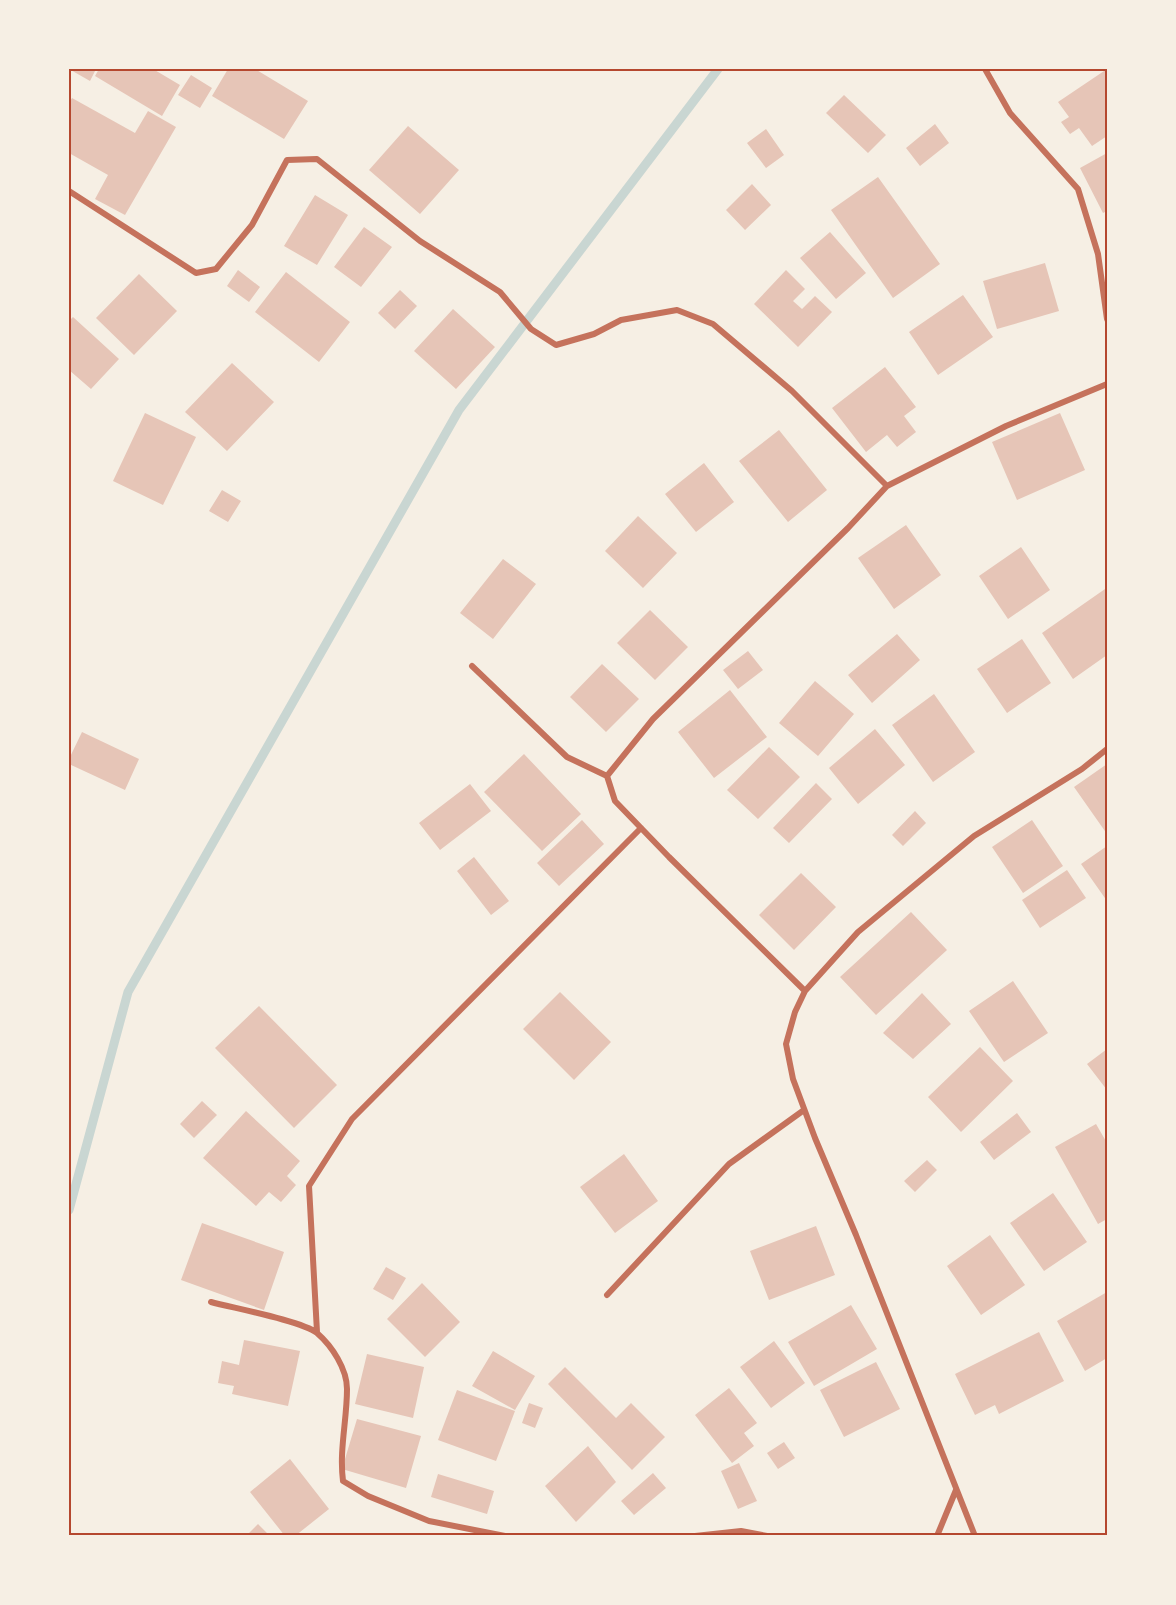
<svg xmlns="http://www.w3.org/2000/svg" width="1176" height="1605" viewBox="0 0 1176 1605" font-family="'DejaVu Sans',sans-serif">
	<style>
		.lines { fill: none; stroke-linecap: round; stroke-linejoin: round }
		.stream { stroke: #c9d6d2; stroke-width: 9 }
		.building { fill: #e6c5b7 }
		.minor { stroke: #c5725c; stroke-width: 6 }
		.neatline { fill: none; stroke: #b5482f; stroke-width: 2 }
	</style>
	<rect width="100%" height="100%" fill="#f6efe4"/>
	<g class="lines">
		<path class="stream" d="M69,1210L128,992L459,410L718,69"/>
	</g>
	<path class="building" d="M69,69H96L90,81Z
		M99,69H153L180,85L162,116L95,76Z
		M228,69H255L308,101L284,139L212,96Z
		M1107,69V136L1092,146L1079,128L1070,134L1061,122L1069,117L1058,102Z
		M191,75L212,88L200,108L178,95Z
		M844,95L886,135L868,153L826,113Z
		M72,98L135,133L148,111L176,127L125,215L95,199L108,175L69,153V103Z
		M935,124L949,143L920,166L906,148Z
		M408,126L459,170L420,214L369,170Z
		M766,129L784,155L766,168L747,143Z
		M1107,153V211L1103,213L1080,168Z
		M878,177L940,264L893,298L831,210Z
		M752,184L771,205L745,230L726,210Z
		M315,195L348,215L317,265L284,246Z
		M364,227L392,247L361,287L334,267Z
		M830,232L866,273L836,299L800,258Z
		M1045,263L1059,311L997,329L983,281Z
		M238,270L260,287L249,302L227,286Z
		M786,270L805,289L793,301L802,309L815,296L832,312L798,347L754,304Z
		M286,272L350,322L319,362L255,312Z
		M139,274L177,311L134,355L96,318Z
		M400,290L417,306L395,329L378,313Z
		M963,295L993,337L938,375L909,332Z
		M453,309L495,347L456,389L414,351Z
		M73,317L119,359L91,389L69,370V321Z
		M232,363L274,402L227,451L185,412Z
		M885,367L916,407L904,416L916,432L897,447L887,435L866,452L832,408Z
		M145,413L196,437L163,505L113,481Z
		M1060,413L1085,470L1017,500L992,442Z
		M779,430L827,490L788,522L739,461Z
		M704,463L734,502L696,532L665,494Z
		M222,490L241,501L228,522L209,511Z
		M638,516L677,553L643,588L605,551Z
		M906,525L941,575L894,609L858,558Z
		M1021,547L1050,590L1008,619L979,576Z
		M503,559L536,584L493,639L460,613Z
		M1105,589L1107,593V655L1073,679L1042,633Z
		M650,610L688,647L655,680L617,643Z
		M897,634L920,660L872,703L848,675Z
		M1022,639L1051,683L1007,713L977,669Z
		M748,651L763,670L738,689L723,670Z
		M602,664L639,699L606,732L570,697Z
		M815,681L854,714L818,756L779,723Z
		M730,690L767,737L714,778L678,732Z
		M934,694L975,752L933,782L892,725Z
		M875,729L905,765L858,804L829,768Z
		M82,732L139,759L125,790L69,764V759Z
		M769,747L800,777L758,819L727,790Z
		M524,754L581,814L542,851L484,792Z
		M1107,764V834L1074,787Z
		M816,783L832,799L789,843L773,828Z
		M470,784L491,811L440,850L419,823Z
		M915,811L926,823L903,846L892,835Z
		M582,820L604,844L559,886L537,863Z
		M1032,820L1063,866L1023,893L992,847Z
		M1107,846V901L1081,864Z
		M474,857L509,901L491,915L457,871Z
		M1067,870L1086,898L1040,928L1022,900Z
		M801,873L836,907L794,950L759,915Z
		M911,912L947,950L876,1015L840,977Z
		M1013,981L1048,1033L1004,1062L969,1011Z
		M560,992L611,1042L574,1080L523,1029Z
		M922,993L951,1024L913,1059L883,1033Z
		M259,1006L337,1085L294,1128L215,1048Z
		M980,1047L1013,1081L961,1132L928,1097Z
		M1107,1049V1090L1087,1064Z
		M202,1101L217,1115L194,1138L180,1124Z
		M246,1111L300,1161L287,1176L296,1185L281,1202L269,1192L256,1206L203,1158Z
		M1017,1113L1031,1132L994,1160L980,1142Z
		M1096,1124L1107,1143V1219L1098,1224L1055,1147Z
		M624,1154L658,1201L615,1233L580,1187Z
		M927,1160L937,1170L915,1192L904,1181Z
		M1053,1193L1087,1242L1044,1271L1010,1223Z
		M202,1223L284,1252L264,1310L181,1280Z
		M816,1226L835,1275L769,1300L750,1251Z
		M990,1235L1025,1285L981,1315L947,1266Z
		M386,1267L406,1278L393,1300L373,1289Z
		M422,1283L460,1322L425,1357L387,1319Z
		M1107,1292V1358L1085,1371L1057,1321Z
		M851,1305L877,1349L814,1386L788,1342Z
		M1039,1332L1064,1381L999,1414L995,1405L975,1415L955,1374Z
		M244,1340L300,1351L288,1406L232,1394L234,1386L218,1383L222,1361L239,1365Z
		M774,1341L805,1383L771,1408L740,1367Z
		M493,1351L535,1376L515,1410L472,1386Z
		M367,1354L424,1367L413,1418L355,1404Z
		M876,1362L900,1409L844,1437L820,1390Z
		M565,1367L616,1418L631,1403L665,1437L632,1470L548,1384Z
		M729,1388L757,1423L744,1433L754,1446L732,1463L695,1415Z
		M457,1390L515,1411L496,1461L438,1440Z
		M529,1403L543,1408L535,1428L522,1423Z
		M357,1419L421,1436L406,1488L342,1469Z
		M784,1442L795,1458L778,1469L767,1453Z
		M588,1446L616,1482L576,1522L545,1486Z
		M290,1459L329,1509L295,1536H285L250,1492Z
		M739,1463L757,1501L738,1509L721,1471Z
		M653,1473L666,1488L634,1515L621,1501Z
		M438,1474L494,1491L487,1514L431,1497Z
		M258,1524L270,1536H246Z"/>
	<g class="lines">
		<path class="minor" d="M985,69L1010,113L1078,189L1098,254L1107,319
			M69,191L196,273L216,269L252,225L287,160L317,159L420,241L500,292L531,329L556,345L594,334L621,320L677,310L713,324L792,391L887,486
			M472,666L567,757L607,776
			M805,991L669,857L615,801L607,776L653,719L848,528L887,486L1006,426L1107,384
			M607,1295L729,1164L804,1110
			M211,1302C233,1308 302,1321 317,1333C332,1346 347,1369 347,1389C347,1420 339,1450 343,1481L368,1496L429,1521L505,1536
			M317,1332L309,1186L352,1119L641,828
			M695,1536L741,1531L767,1536
			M937,1536L956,1490
			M975,1536L856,1235L815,1138L793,1079L786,1044L795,1012L805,991L858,932L974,836L1082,769L1107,749"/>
	</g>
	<rect width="1176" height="1605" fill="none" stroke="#f6efe4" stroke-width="141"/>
	<rect x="70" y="70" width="1036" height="1464" class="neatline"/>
</svg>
